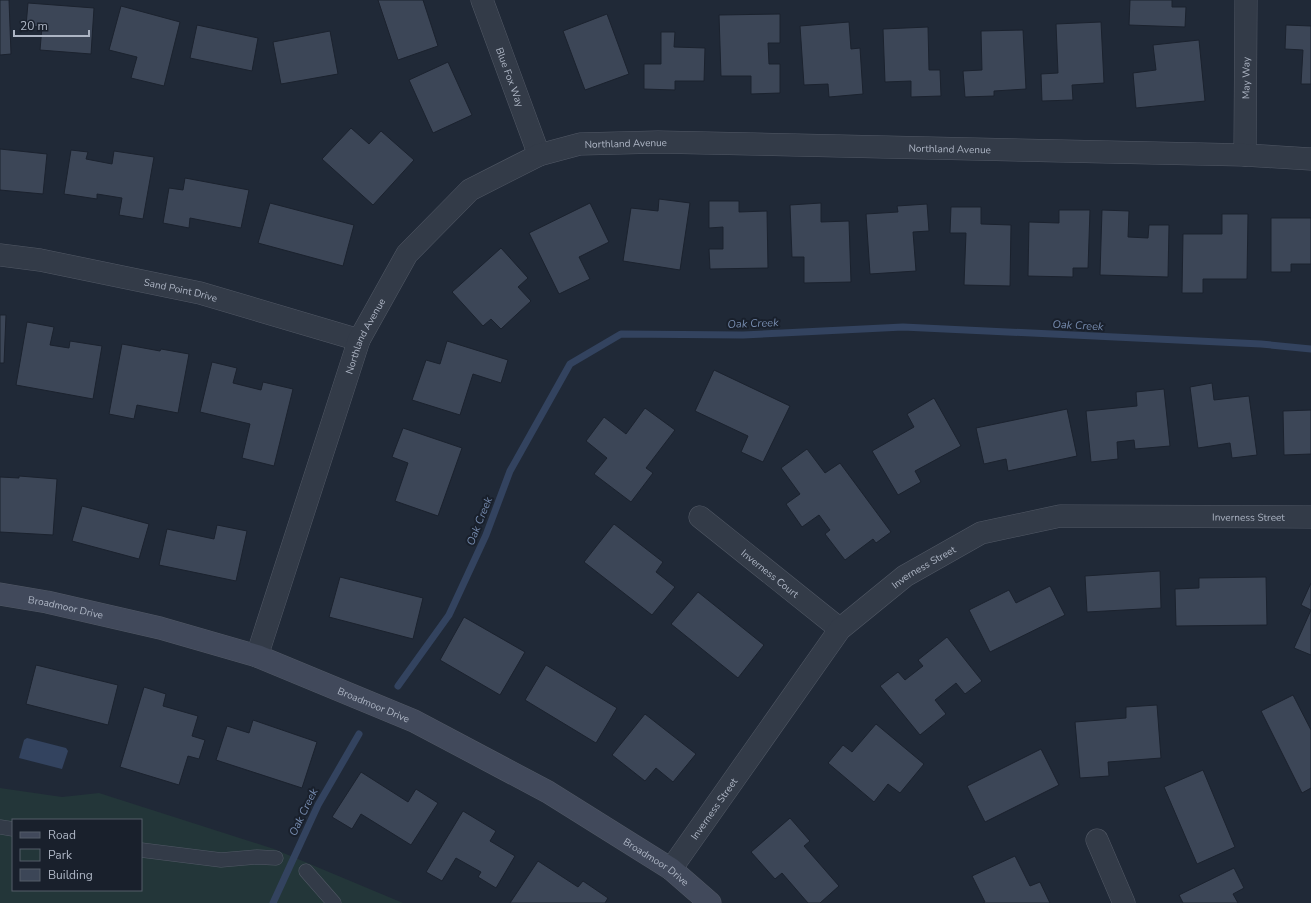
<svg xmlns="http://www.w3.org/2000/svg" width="1311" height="903" viewBox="0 0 1311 903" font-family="'Nunito Sans',sans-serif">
  <rect width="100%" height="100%" fill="#202937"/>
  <path fill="#233639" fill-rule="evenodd" d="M0,788L62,797L99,793L274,849L403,903H0ZM13,820H141V890H13Z"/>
  <path fill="#33435f" d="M27,738L66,748L68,751L62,769L19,758L24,740Z"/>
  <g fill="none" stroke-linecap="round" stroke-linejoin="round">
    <g stroke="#33435f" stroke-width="7">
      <path d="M398,686L449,615L486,535L510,471L570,364L621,334L743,335L903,327L1261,344L1311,349"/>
      <path d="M273,903L318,805L359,734"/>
    </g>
  </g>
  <g fill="#3c4657" stroke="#1b222e">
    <path d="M0,0H9L11,54L0,55Z"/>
    <path d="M378,0H423L438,46L398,60Z"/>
    <path d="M1130,0H1172V7H1186L1185,27L1129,25Z"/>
    <path d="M28,3L94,8L91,54L40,50L42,27L26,26Z"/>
    <path d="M121,6L180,22L164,86L131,78L137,57L109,50Z"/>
    <path d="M607,14L629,74L585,90L563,31Z"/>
    <path d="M780,14V43H768L769,64H780V93L751,94V76H721L719,15Z"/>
    <path d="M849,22L851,49L860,48L863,94L829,97L828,84L804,85L800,26Z"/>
    <path d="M1101,22L1104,83L1072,85L1073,100L1042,101L1041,74L1058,73L1056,24Z"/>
    <path d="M197,25L258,38L252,71L190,58Z"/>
    <path d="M1286,25L1311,26V84H1301L1303,50L1285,49Z"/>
    <path d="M928,27L929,70H940L941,96L911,97V81L885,82L883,29Z"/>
    <path d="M1023,30L1026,89L994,91V96L965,97L963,71L982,70L981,31Z"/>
    <path d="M330,31L338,74L281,84L273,42Z"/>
    <path d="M661,32H675L674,47L705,48L704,81H675V90L644,89V64H661Z"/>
    <path d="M1199,40L1205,101L1136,108L1133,73L1156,70L1153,45Z"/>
    <path d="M448,62L472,115L433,133L409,80Z"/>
    <path d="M351,128L369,144L381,131L414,160L373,205L322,159Z"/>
    <path d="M0,149L47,154L43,194L0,190Z"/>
    <path d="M71,150L88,152L86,159L112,164L114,151L154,157L143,219L119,215L122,198L97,194V199L64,194Z"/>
    <path d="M185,178L249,190L241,228L190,218L189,228L163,223L169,188L183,190Z"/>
    <path d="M659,199L690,203L680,270L623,261L631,208L658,211Z"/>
    <path d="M709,201H739V212L767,211L768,268L710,269L709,249H723V227L709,228Z"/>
    <path d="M270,203L354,225L343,266L258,243Z"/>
    <path d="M590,203L609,242L579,257L590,279L559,294L529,233Z"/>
    <path d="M821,203V222L849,221L851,282L804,283V257H792L790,205Z"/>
    <path d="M927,204L929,231L913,232L916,271L870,274L866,214L898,212L897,206Z"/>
    <path d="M951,207H981V224L1011,225L1010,286L964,285L966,233H950Z"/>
    <path d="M1059,210H1090L1088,268H1073V277L1028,276L1029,222L1059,223Z"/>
    <path d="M1102,210L1129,211L1128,237L1148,238L1149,225H1169L1168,277L1100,275Z"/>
    <path d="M1222,214H1248L1247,279H1203V293H1182L1183,234H1222Z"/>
    <path d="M1271,218H1311V264H1291V272H1271Z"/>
    <path d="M501,248L528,278L518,287L531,301L501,329L491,319L483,326L452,292Z"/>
    <path d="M0,315H6L4,363H0Z"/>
    <path d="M27,322L54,327L50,345L69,348L70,341L102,346L93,399L16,385Z"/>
    <path d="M447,341L508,360L501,383L473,374L460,415L412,400L426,360L440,364Z"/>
    <path d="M122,344L160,351L161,349L189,354L178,413L137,405L134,419L109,414Z"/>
    <path d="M212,362L237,368L233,383L261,390L263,382L293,389L274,466L242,458L250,424L200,412Z"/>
    <path d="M714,370L790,406L763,462L741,452L748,436L695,411Z"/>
    <path d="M1212,383L1214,400L1249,396L1257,455L1232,458L1230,443L1198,448L1190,387Z"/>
    <path d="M1164,389L1170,446L1135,449L1134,440L1117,442L1118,459L1091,462L1086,411L1137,406L1136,392Z"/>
    <path d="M934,398L961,446L915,471L921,482L898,495L872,451L914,427L907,414Z"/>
    <path d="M645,408L675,430L646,468L653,473L631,502L594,474L607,458L586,441L604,417L626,434Z"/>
    <path d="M1067,409L1077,456L1008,471L1006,459L984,464L976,428Z"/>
    <path d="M1311,410V454L1284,455L1283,411Z"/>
    <path d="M403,428L462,448L438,516L395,501L408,463L392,457Z"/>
    <path d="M807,449L825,473L840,463L891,532L876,543L873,539L845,560L825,534L830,530L819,515L802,527L786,504L800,494L781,468Z"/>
    <path d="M19,476L57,479L53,535L0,532V477L19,478Z"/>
    <path d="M82,506L149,524L139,559L72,541Z"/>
    <path d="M614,524L663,562L656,572L675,587L652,615L584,562Z"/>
    <path d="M217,525L247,531L236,581L159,565L167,529L214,539Z"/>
    <path d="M1160,571L1161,608L1087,612L1085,576Z"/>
    <path d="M340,577L423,598L413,639L329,617Z"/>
    <path d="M1266,577L1267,625L1176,626L1175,589L1199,588V578Z"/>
    <path d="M1311,583V655L1294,648L1311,610L1301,605Z"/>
    <path d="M1050,586L1065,615L990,652L969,610L1009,590L1016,603Z"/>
    <path d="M698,592L764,645L738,678L671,624Z"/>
    <path d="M464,617L525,652L500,695L440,660Z"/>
    <path d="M947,637L982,681L965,694L956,683L935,700L946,714L920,735L880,686L898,672L905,680L923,666L918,660Z"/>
    <path d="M36,665L118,685L108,725L26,704Z"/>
    <path d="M546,665L617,708L596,743L525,700Z"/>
    <path d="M144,687L166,694L163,706L198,716L192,736L205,740L199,759L188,756L179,785L120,767Z"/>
    <path d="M1293,695L1311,730V788L1302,793L1261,711Z"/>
    <path d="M1157,705L1161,758L1108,762L1109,776L1080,778L1075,722L1126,718V707Z"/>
    <path d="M645,714L696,754L673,782L656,768L645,781L612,755Z"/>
    <path d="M253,720L317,742L302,788L216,760L227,726L249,733Z"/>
    <path d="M876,724L924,764L900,793L888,784L874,802L828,763L843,745L852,752Z"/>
    <path d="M1041,749L1059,785L985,822L967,786Z"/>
    <path d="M1203,770L1235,847L1197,864L1164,787Z"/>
    <path d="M361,772L408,802L416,789L438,803L411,845L361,814L352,829L332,817Z"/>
    <path d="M463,811L496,831L490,841L515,856L496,888L478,877L481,872L456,858L442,881L426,872Z"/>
    <path d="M790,818L810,841L804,846L839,886L820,903H808L782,873L775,879L751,852Z"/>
    <path d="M1015,856L1030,886L1040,882L1050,903H983L985,902L972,876Z"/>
    <path d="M538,861L578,887L583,881L608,898L605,903H510Z"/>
    <path d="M1234,868L1244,888L1233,894L1238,903H1183L1179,895Z"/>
  </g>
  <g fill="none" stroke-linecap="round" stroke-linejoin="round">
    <defs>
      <g id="lane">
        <path d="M0,827L13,829"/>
        <path d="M141,850L221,860L257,857L276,858"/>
        <path d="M306,871L334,903"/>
      </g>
      <g id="street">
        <path id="s1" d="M482,0L539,155"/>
        <path id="s2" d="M1245,155L1246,0"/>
        <path id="s3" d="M0,255L40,260L200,293L359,340"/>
        <path id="s4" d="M700,517L840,629"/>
        <path id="s5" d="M257,656L359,340L407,254L470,190L539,155L580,144L658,142L1245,155L1311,159"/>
        <path d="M1097,840L1124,903"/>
        <path id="s6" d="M671,869L840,629L905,576L981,533L1060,516L1311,517"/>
      </g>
      <g id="secondary">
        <path id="s7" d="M0,594L47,602L160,628L257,656L414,721L548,792L671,869L710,903"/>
      </g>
    </defs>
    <use href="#lane" stroke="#515865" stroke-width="15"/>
    <use href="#street" stroke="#515865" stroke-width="23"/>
    <use href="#secondary" stroke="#515865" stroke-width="23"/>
    <use href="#lane" stroke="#333b48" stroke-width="14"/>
    <use href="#street" stroke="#333b48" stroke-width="22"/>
    <use href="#secondary" stroke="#41495b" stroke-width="22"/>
  </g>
  <g text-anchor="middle" stroke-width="4" stroke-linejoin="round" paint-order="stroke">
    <g font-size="10" fill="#adb5c4" stroke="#19202c">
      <text dy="4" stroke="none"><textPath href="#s1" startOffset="82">Blue Fox Way</textPath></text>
      <text dy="4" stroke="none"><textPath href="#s2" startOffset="77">May Way</textPath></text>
      <text dy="4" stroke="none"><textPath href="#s5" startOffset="686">Northland Avenue</textPath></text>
      <text dy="4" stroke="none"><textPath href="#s5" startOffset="1010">Northland Avenue</textPath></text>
      <text dy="4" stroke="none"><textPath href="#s3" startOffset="184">Sand Point Drive</textPath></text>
      <text dy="4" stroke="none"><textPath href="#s5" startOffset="338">Northland Avenue</textPath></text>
      <text dy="4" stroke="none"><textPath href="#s6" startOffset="734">Inverness Street</textPath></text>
      <text dy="4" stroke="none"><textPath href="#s6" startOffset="398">Inverness Street</textPath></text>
      <text dy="4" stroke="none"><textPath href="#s4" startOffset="90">Inverness Court</textPath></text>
      <text dy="4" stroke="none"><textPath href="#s7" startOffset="67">Broadmoor Drive</textPath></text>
      <text dy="4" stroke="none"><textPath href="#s7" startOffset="391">Broadmoor Drive</textPath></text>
      <text dy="4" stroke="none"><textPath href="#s6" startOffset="74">Inverness Street</textPath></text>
      <text dy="4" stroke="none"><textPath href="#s7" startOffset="715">Broadmoor Drive</textPath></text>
    </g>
    <g font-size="11" font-style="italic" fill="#758aad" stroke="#19202c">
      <text transform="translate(753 323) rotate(-2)" y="4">Oak Creek</text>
      <text transform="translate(1078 325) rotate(3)" y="4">Oak Creek</text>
      <text transform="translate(479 521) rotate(-68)" y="4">Oak Creek</text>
      <text transform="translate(303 812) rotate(-64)" y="4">Oak Creek</text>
    </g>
  </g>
  <rect x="12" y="819" width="130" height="72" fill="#19202c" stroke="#545c69"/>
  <rect x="20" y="832" width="20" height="6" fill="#41495b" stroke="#545c69"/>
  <text x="48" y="839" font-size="12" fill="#adb5c4">Road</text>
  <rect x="20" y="849" width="20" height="12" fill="#233639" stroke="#545c69"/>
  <text x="48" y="859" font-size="12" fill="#adb5c4">Park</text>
  <rect x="20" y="869" width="20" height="12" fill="#3c4657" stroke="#545c69"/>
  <text x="48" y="879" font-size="12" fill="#adb5c4">Building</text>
  <path d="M14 30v6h75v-6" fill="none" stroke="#adb5c4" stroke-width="2"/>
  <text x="20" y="30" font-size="12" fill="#adb5c4" stroke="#19202c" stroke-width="3" paint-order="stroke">20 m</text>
</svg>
